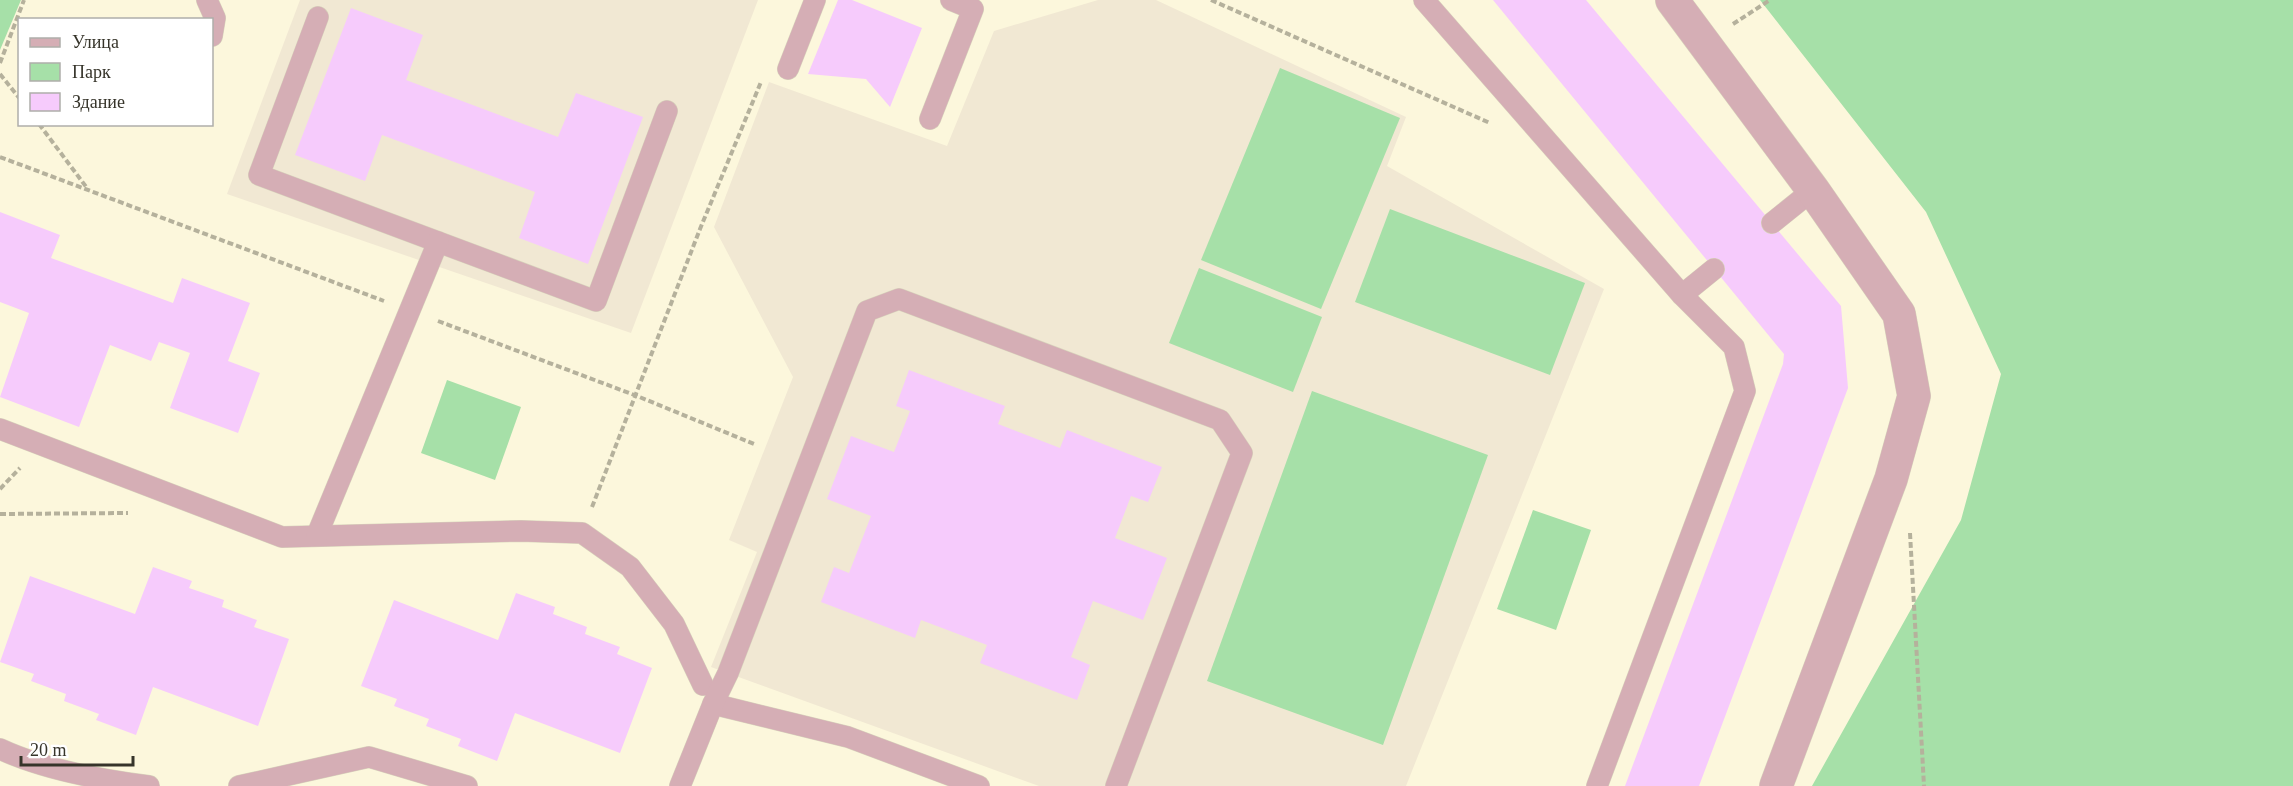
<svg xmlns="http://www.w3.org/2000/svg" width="2293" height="786" viewBox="0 0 2293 786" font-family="'Times New Roman',serif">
  <rect width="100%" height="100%" fill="#fcf7dc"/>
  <g fill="#f1e8d3">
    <path d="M300,0H758L631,333L227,194Z"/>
    <path d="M1098,0H1156L1406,117L1387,166L1604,289L1406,786H1039L711,667L757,552L729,540L793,377L714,227L769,82L947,146L994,31Z"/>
  </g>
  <g fill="#a6e0a8">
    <path d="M0,0H21L0,50Z"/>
    <path d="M1760,0H2293V786H1812L1961,520L2001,374L1926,212Z"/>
    <path d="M1280,68L1400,118L1321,309L1201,260Z"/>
    <path d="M1390,209L1585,283L1550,375L1355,302Z"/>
    <path d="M1199,268L1322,317L1293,392L1169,343Z"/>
    <path d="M447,380L521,407L495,480L421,453Z"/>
    <path d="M1312,391L1488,455L1383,745L1207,681Z"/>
    <path d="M1533,510L1591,530L1556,630L1497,609Z"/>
  </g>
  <g fill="#f6cbfc">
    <path d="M838,0H852L922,28L890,107L866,79L808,74Z"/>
    <path d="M1493,0H1586L1841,306L1848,388L1699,786H1625L1783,364L1784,354Z"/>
    <path d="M351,8L423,35L406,80L558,137L576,93L643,117L588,264L519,238L535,192L382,135L365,181L295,155Z"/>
    <path d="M0,212L60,235L51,258L173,303L182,278L250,303L228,361L260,373L238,433L170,408L190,353L159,342L151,361L110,345L79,427L0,397L29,313L0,302Z"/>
    <path d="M909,370L1005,406L998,424L1060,448L1067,430L1162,467L1148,502L1131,496L1115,538L1167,558L1143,620L1093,601L1071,657L1090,665L1077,700L980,663L987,645L921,620L915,638L821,602L834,567L849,573L871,516L827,499L851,436L894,452L910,411L896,406Z"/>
    <path d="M153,567L192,581L189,588L224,600L222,607L257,620L254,627L289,639L258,726L153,687L136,735L96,720L99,714L64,701L66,694L31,681L34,674L0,662L30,576L135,614Z"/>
    <path d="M516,593L555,607L553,614L587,627L585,634L620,647L617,654L652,668L620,753L515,713L497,761L458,746L461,739L426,726L429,719L394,706L397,699L361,686L394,600L498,640Z"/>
  </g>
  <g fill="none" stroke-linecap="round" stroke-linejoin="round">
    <defs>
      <g id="service">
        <path d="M207,0L215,18L212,36"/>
        <path d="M1424,0L1682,295L1734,347L1745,391L1597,786"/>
        <path d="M318,17L259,175L596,301L667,111"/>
        <path d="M788,69L815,0"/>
        <path d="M930,119L973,9L951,0"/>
        <path d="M1772,223L1813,190"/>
        <path d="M1682,295L1714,269"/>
        <path d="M0,429L282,537L521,531L582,533L630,567L674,624L703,685"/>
        <path d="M317,535L438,242"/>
        <path d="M713,704L848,737L979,786"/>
        <path d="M0,749C43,769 102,780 149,786"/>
        <path d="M239,786L369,757L467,786"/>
        <path d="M680,786L713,704L728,673L867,311L899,299L1220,420L1242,453L1116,786"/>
      </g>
      <path id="minor" d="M1672,0L1813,190L1899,314L1914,396L1891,479L1776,786"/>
    </defs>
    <use href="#service" stroke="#d8d4bc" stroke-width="22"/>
    <use href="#minor" stroke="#d8d4bc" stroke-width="34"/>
    <g stroke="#b5b19c" stroke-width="4" stroke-dasharray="6 3" stroke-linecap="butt">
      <path d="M1211,0L1490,123"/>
      <path d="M1733,24L1770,0"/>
      <path d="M0,63L24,0"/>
      <path d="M0,74L20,99"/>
      <path d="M39,124L87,188"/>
      <path d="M0,157L384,301"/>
      <path d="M438,321L637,396L754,444"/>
      <path d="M0,489L20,468"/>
      <path d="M592,507L700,229L761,82"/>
      <path d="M0,514L128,513"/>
      <path d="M1910,533L1924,786"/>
    </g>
    <use href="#service" stroke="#d5aeb5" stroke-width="21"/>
    <use href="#minor" stroke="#d5aeb5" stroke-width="33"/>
  </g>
  <rect x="18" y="18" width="195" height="108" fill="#ffffff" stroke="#afaeaa" stroke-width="1.5"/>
  <rect x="30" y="38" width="30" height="9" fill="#d5aeb5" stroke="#afaeaa" stroke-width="1.5"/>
  <text x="72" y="48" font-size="18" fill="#36342a">Улица</text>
  <rect x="30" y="63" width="30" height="18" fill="#a6e0a8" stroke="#afaeaa" stroke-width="1.5"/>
  <text x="72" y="78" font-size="18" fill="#36342a">Парк</text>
  <rect x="30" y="93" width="30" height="18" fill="#f6cbfc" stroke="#afaeaa" stroke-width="1.5"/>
  <text x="72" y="108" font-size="18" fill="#36342a">Здание</text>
  <path d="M21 756v9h112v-9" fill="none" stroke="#36342a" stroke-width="3"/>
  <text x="30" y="756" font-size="18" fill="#36342a" stroke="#ffffff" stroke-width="4.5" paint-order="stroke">20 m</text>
</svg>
